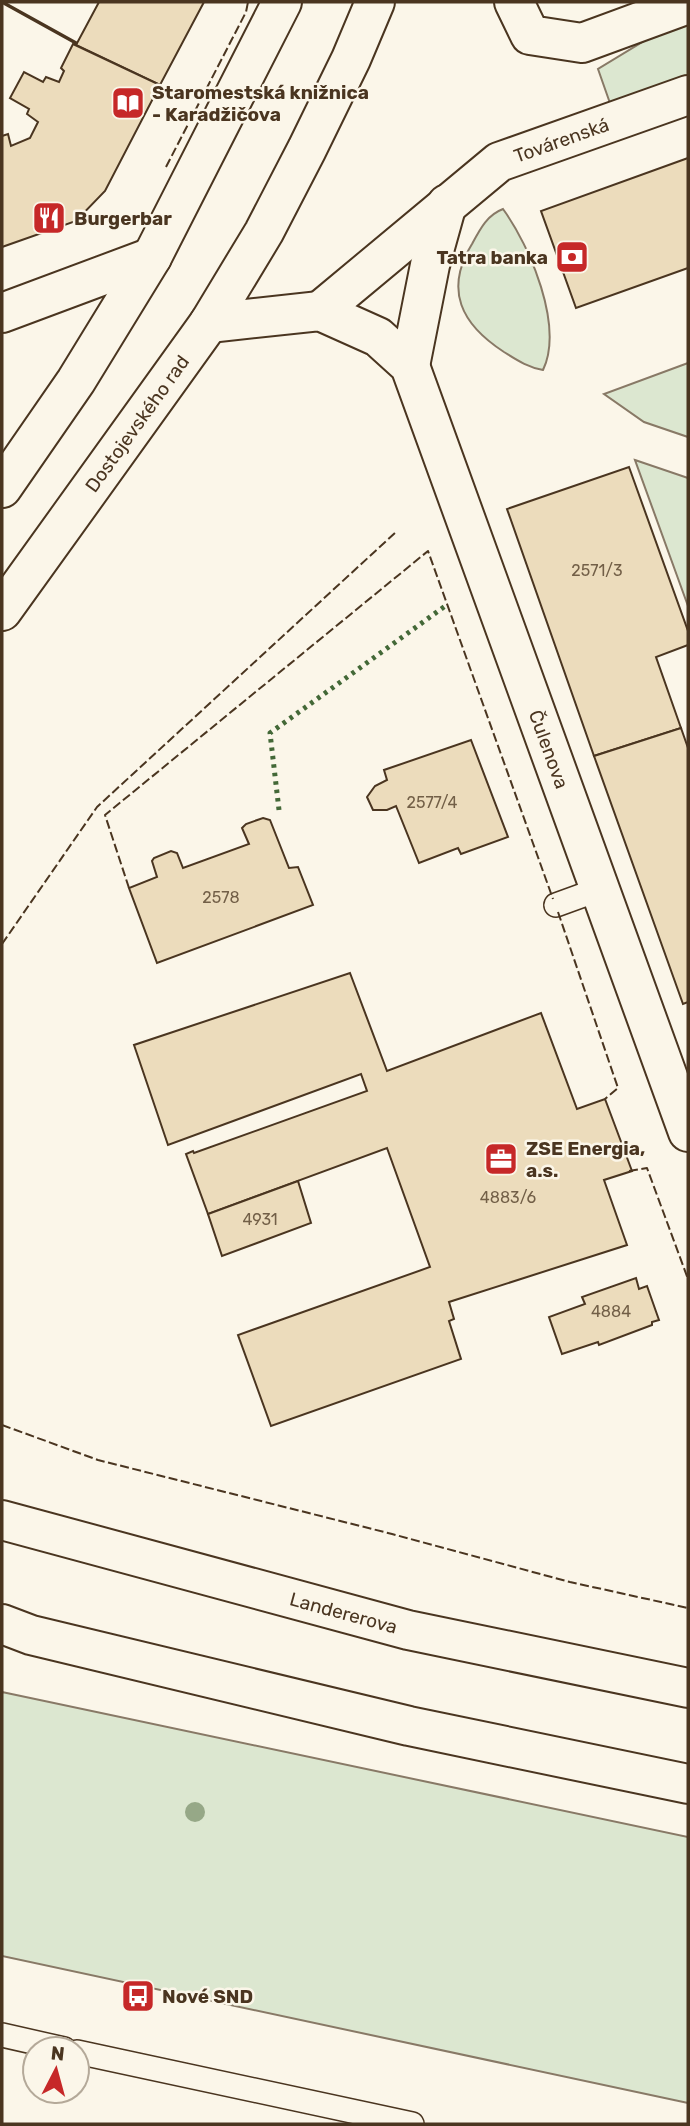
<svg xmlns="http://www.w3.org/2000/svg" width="690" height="2126" viewBox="0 0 690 2126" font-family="Rubik,sans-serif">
  <rect width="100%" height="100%" fill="#fbf6e9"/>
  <g fill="#dce7d0" stroke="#887966" stroke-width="2">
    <path d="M688,21V77L611,106L598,69L659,32Z"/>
    <path d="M503,209C530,246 564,326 543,370C527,367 517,360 504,352C461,324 444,290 472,244C480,229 487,215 503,209Z"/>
    <path d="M688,363V437L644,422L604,394Z"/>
    <path d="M635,460L688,478V606Z"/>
    <path d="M2,1692L688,1837V2103L2,1956Z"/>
  </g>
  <g fill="#ecdcbc" stroke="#4a3520" stroke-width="2">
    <path d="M99,2H204L160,85L76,45Z"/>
    <path d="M73,44L160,85L105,191L76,221L2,247V136L8,134L11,146L30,138L38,122L27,114L29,109L10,98L24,72L43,82L46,77L59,82L64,71L61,68Z"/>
    <path d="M688,158V268L576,308L541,211Z"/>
    <path d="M629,467L688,631V645L656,657L681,728L594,756L507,509Z"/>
    <path d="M681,728L688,748V1002L683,1004L594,756Z"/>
    <path d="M471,740L508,837L461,854L458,848L419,863L396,806L387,810H373L367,797L375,786L387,780L384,770Z"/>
    <path d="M263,818L270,820L289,868L298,867L313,905L157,963L129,888L157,877L152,861L154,858L171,851L177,853L183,868L249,844L242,828L246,824Z"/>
    <path d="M350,973L387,1071L541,1013L577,1109L605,1099L632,1171L604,1180L627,1245L449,1302L454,1319L449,1321L461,1359L271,1426L238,1335L430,1267L387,1148L208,1214L186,1154L193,1151L194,1153L367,1091L361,1074L168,1145L134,1045Z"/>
    <path d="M298,1181L311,1223L222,1256L208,1214Z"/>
    <path d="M636,1278L639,1289L647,1286L659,1320L652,1322V1325L599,1345L598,1342L562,1354L549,1317L585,1304L582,1297Z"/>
  </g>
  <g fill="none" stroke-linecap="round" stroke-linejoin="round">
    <defs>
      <g id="service">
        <path d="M556,905L600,889"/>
        <path d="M2,2035L64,2049"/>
        <path d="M77,2052L412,2124"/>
      </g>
      <g id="minor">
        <path d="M514,2L530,35L582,43L688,4"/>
        <path id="s1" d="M320,311L499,162L688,95"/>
        <path d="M2,313L152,257"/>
        <path id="s2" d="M209,323L320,311L378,337L410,366L688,1132"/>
        <path d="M410,366L430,265L447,204"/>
      </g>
      <g id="tertiary">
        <path id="s3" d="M2,1520L408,1630L688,1688"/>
        <path d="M2,1624L31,1635L409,1726L688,1784"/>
      </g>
      <g id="secondary">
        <path d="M2,488L76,381L152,257L282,2"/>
        <path id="s4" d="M2,611L209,323L264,232L307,149L351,59L375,2"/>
      </g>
    </defs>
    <use href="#service" stroke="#4a3520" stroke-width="26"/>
    <use href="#minor" stroke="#4a3520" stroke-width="42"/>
    <use href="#tertiary" stroke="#4a3520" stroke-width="42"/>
    <use href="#secondary" stroke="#4a3520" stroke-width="42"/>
    <use href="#service" stroke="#fbf6e9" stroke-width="23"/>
    <use href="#minor" stroke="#fbf6e9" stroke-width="38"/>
    <use href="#tertiary" stroke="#fbf6e9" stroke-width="38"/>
    <use href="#secondary" stroke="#fbf6e9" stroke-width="38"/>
    <path stroke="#436837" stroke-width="5" stroke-dasharray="3.5 5" stroke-linecap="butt" d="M279,810L270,733L448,604"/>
    <g stroke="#4a3520" stroke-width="2" stroke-dasharray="9 3.5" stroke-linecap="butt">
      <path d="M166,167L246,12L248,2"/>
      <path d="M129,888L105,815L428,551L553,899"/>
      <path d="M558,912L618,1088L605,1099"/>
      <path d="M2,944L97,807L396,532"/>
      <path d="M629,1171L647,1168L688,1279"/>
      <path d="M2,1425L98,1460L392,1534L570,1582L688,1608"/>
    </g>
    <path stroke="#4a3520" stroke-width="3.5" d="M2,2L76,43"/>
  </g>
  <circle fill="#96a887" cx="195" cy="1812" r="10"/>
  <defs>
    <symbol id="library-square" viewBox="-11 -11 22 22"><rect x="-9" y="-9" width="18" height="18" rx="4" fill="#c62828" stroke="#fbf6e9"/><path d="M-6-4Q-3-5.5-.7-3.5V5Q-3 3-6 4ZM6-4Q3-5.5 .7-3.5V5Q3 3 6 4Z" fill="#fff"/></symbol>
    <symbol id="restaurant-square" viewBox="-11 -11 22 22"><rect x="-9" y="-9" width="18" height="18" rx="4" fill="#c62828" stroke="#fbf6e9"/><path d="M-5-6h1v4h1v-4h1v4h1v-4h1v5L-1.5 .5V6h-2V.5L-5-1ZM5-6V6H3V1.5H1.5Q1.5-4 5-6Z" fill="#fff"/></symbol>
    <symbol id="bank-square" viewBox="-11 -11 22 22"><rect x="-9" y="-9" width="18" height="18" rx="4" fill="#c62828" stroke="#fbf6e9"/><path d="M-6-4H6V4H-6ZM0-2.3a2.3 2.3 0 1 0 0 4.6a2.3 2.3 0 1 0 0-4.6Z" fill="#fff"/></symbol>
    <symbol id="office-square" viewBox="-11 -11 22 22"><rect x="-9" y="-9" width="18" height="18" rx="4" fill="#c62828" stroke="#fbf6e9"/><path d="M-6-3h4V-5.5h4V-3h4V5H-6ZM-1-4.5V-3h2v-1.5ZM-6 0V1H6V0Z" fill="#fff"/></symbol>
    <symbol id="bus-square" viewBox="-11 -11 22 22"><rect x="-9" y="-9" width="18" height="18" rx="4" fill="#c62828" stroke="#fbf6e9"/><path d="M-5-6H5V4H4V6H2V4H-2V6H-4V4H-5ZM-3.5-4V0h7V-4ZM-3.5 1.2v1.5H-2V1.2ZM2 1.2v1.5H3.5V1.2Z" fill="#fff"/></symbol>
  </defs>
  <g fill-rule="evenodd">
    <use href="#library-square" x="109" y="84" width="38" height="38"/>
    <use href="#restaurant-square" x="30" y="199" width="38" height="38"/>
    <use href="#bank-square" x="553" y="238" width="38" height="38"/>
    <use href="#office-square" x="482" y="1140" width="38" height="38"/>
    <use href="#bus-square" x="119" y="1977" width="38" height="38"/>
  </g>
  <g text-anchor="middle" stroke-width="5" stroke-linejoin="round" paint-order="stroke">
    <g font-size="16" fill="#725f47">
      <text x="597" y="576">2571/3</text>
      <text x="432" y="808">2577/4</text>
      <text x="221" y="903">2578</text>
      <text x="508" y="1203">4883/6</text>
      <text x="260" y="1225">4931</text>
      <text x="611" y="1317">4884</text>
    </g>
    <g font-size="19" font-weight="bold" fill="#4a3520" stroke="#fbf6e9" text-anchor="start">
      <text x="152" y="99">Staromestská knižnica<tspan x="152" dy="22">- Karadžičova</tspan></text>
      <text x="74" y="225">Burgerbar</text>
      <text x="548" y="264" text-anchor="end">Tatra banka</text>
      <text x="526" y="1155">ZSE Energia,<tspan x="526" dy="22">a.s.</tspan></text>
      <text x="162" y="2003">Nové SND</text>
    </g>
    <g font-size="19" fill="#4a3520" stroke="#fbf6e9">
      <text dy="7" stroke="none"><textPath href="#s1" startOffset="299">Továrenská</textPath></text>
      <text dy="7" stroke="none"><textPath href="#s4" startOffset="231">Dostojevského rad</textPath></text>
      <text dy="7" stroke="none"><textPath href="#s2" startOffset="626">Čulenova</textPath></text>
      <text dy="7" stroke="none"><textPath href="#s3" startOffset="354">Landererova</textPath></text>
    </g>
  </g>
  <rect width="690" height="2126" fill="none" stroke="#4a3520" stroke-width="7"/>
  <g transform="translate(56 2070) rotate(6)"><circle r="33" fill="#fbf6e9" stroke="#b4a999" stroke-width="2"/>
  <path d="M0-5L12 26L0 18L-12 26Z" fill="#c62828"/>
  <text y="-10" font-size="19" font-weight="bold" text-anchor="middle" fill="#4a3520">N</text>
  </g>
</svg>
